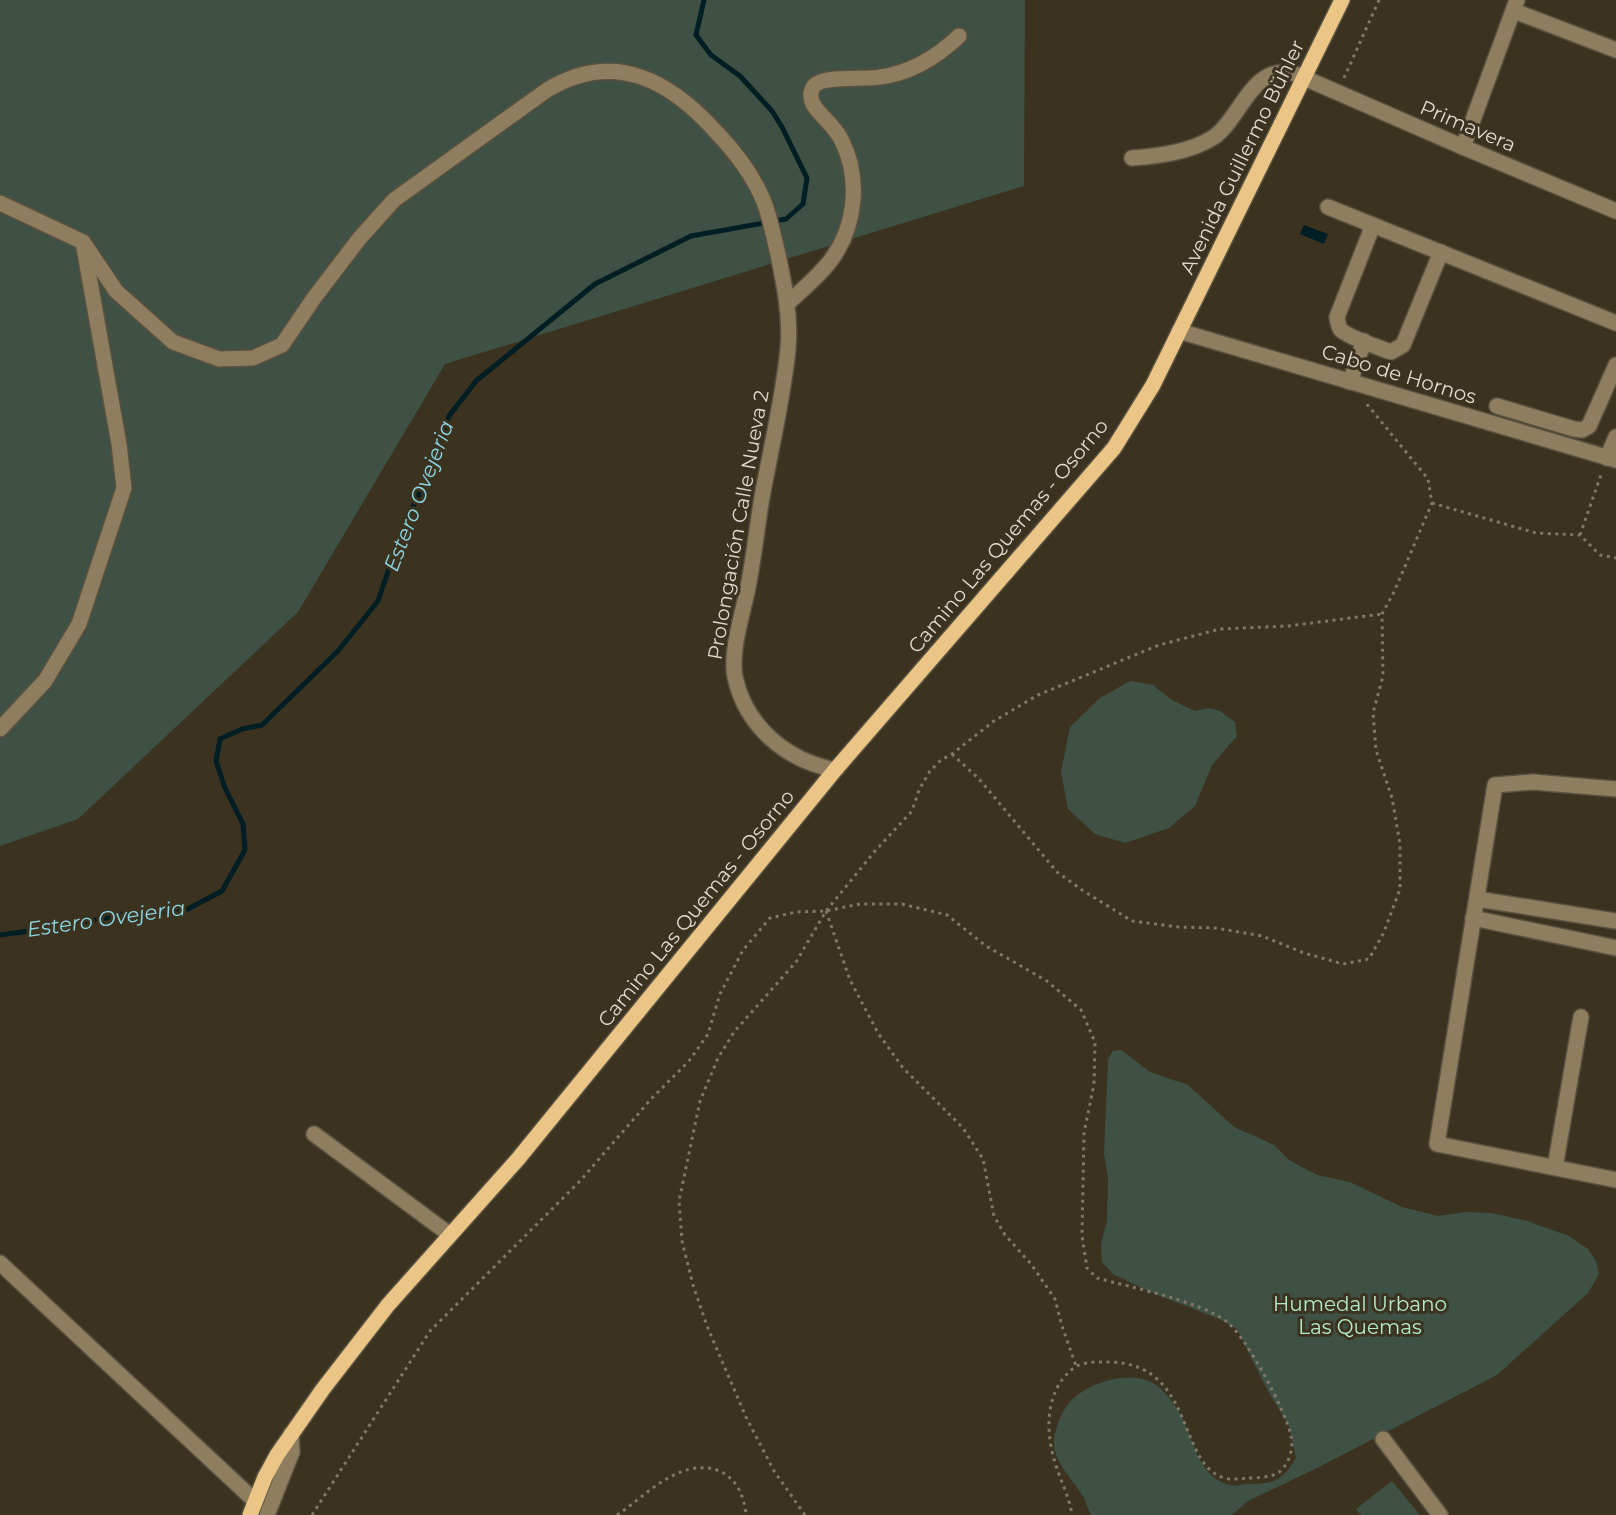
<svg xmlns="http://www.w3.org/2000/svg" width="1616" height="1515" viewBox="0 0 1616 1515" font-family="Montserrat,sans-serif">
  <rect width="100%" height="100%" fill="#3b3320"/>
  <g fill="#3e5144">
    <path d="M0,0H1025L1024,186L445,364L298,612L78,819L0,846Z"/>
    <path d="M1130,681L1153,685L1172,700L1195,711L1209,708L1220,711L1235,722L1237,736L1212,765L1195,806L1169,828L1125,843L1095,834L1068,809L1061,772L1070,727L1100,698Z"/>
    <path d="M1121,1050L1150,1072L1188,1085L1234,1127L1274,1145L1289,1160L1317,1175L1350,1182L1402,1207L1438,1216L1467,1212L1492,1213L1527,1221L1569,1236L1588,1249L1596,1261L1599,1274L1588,1293L1497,1375L1317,1468L1248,1501L1232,1515H1091C1088,1509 1086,1503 1084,1498C1074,1480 1054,1464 1054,1442C1054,1428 1064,1406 1075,1397C1096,1380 1137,1368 1160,1388C1167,1394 1178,1408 1182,1417C1193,1439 1198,1474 1226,1484C1235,1488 1244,1483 1253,1484C1276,1484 1284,1478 1296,1458L1289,1426L1267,1389L1237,1329L1217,1318L1150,1292L1113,1274L1102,1262L1101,1244L1107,1221L1108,1178L1104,1154L1108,1059L1113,1051Z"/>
    <path d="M1392,1481L1420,1515H1361L1356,1509Z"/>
  </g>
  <path fill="#001e24" d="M1304,225L1328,234L1324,244L1300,234Z"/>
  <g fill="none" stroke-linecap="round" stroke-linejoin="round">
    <path stroke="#001e24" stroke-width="5" d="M0,935L65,926L130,913L184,911L222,891L245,850L243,824L225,788L216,761L220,739L242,729L262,725L338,651L378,601L401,533L427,476L449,416L476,381L595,284L691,236L786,219L803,204L807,178L782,127L772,111L740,76L711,55L696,35L704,0"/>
    <defs>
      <g id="minor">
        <path d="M1514,11L1616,50"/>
        <path d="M1463,147L1517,0"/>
        <path d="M1132,158C1159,156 1191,152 1214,137C1241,118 1251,65 1293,73L1463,147L1616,211"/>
        <path d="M0,203L83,242L116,291L173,342L219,359L253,358L282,345L314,298L359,239L394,200L547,90C615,49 671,81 718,134C736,153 754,177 764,202C770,217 773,234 777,250C784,283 791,315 788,349C783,399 771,448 762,497C757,527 754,557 748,587C743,613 730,651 735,677C746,727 786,760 835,770"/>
        <path d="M1328,207L1616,323"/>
        <path d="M1373,225L1337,317C1338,321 1338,327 1341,330C1348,337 1380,348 1391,352L1403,345L1441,252"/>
        <path d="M789,302C803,289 819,276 831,260C856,226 861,178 841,139C833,124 820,116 813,104C810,98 810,91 814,86C822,75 865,80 880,77C911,73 937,57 959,36"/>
        <path d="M1179,331L1616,460"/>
        <path d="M1350,382L1364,341"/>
        <path d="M1497,406L1574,429L1582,430L1589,426L1616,365"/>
        <path d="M1607,458L1616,437"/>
        <path d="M0,729L45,681L79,624L124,488L119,444L84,248"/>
        <path d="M1616,789L1533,782L1495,785L1437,1144L1616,1180"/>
        <path d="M1477,899L1616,921"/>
        <path d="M1473,918L1616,948"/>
        <path d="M314,1134L449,1234"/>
        <path d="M1555,1167L1581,1017"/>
        <path d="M0,1263L255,1501"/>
        <path d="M1383,1439L1440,1515"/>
        <path d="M267,1515L292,1452L291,1434"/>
      </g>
      <path id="major" d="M250,1515L265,1477L277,1455L323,1389L388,1305L518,1159L835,770L1114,448L1153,385L1342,0"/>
    </defs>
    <use href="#minor" stroke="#59513f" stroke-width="18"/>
    <use href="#major" stroke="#59513f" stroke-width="18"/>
    <g stroke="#7f7968" stroke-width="3" stroke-dasharray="3 4.5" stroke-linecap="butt">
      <path d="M1344,78L1379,0"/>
      <path d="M1432,503L1536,533L1580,535L1600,555L1616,558"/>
      <path d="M1580,535L1602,472"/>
      <path d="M952,754L979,779L1057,872L1082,890L1132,921L1178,927L1216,928L1262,936L1304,953L1343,964L1369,959L1384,932L1400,889V844L1392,798L1376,750L1373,713L1383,676L1382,614L1394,592L1432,503L1428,479L1366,403"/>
      <path d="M826,911L850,980L878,1033L903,1068L963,1128L983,1159L994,1216L1005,1235L1031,1264L1055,1299L1062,1326L1076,1366"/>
      <path d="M312,1515L430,1331L580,1181L652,1098L689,1061L708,1034L720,994L743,950L770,918L796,912L826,911L860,904H902L947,915L986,946L1047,981L1081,1010L1095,1042L1094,1084L1084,1133L1082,1236L1087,1268L1097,1278C1133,1288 1199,1301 1226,1321C1246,1336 1286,1411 1291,1436C1294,1448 1289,1465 1278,1473C1272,1477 1255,1478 1247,1478C1242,1479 1235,1479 1229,1479C1176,1471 1198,1365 1111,1362C1100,1362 1085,1361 1075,1367C1046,1388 1045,1428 1054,1459C1059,1478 1069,1495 1072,1515"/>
      <path d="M617,1515C635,1503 651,1487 670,1477C708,1456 742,1471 746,1515"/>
      <path d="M805,1515L774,1471L746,1417L707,1326L693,1285L682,1241L679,1201L700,1101L718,1058L734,1032L796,962L826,911L875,851L912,811L919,790L930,771L941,760L952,754L994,721L1038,695L1159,645L1220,629L1288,626L1382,614"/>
    </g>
    <use href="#minor" stroke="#8f7d5f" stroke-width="15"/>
    <use href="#major" stroke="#eac586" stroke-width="15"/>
  </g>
  <g text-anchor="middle" stroke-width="6" stroke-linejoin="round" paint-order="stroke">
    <g font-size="20" fill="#dfdace" stroke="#3b3320">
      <text transform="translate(1468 126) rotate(23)" y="7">Primavera</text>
      <text transform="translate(1242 157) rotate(-64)" y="7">Avenida Guillermo Bühler</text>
      <text transform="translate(1399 374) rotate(17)" y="7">Cabo de Hornos</text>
      <text transform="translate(738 525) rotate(-80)" y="7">Prolongación Calle Nueva 2</text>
      <text transform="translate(1008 536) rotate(-50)" y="7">Camino Las Quemas - Osorno</text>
      <text transform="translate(696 908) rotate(-51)" y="7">Camino Las Quemas - Osorno</text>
    </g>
    <g font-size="20" fill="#b3ebc6" stroke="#3b3320">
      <text x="1360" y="1311">Humedal Urbano<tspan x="1360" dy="23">Las Quemas</tspan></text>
    </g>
    <g font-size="21" font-style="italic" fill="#8bd6e5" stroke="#3b3320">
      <text transform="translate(419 496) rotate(-69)" y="7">Estero Ovejeria</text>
      <text transform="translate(106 919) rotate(-8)" y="7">Estero Ovejeria</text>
    </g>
  </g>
</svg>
